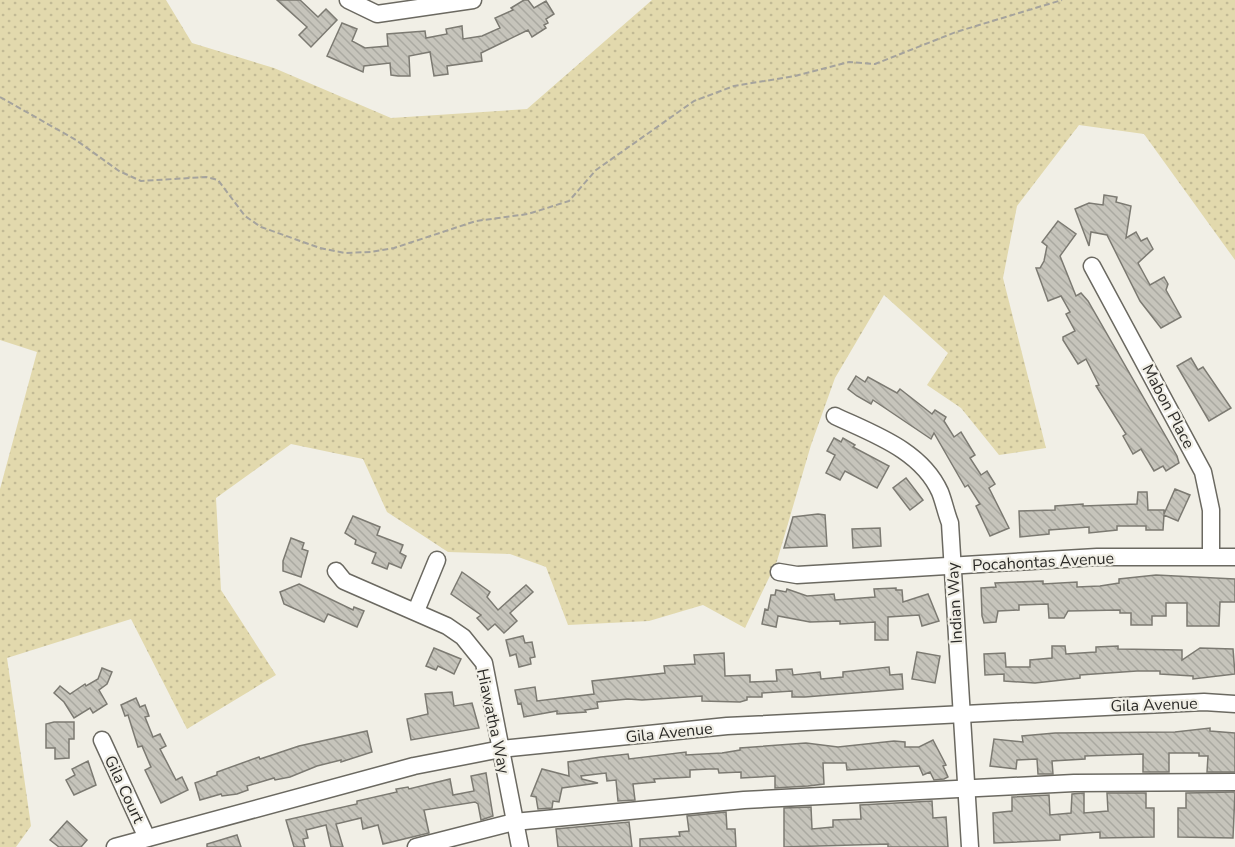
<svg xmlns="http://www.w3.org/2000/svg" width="1235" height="847" viewBox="0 0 1235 847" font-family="'Nunito Sans',sans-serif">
  <defs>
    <pattern id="grass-dots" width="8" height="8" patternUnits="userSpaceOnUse" patternTransform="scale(1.5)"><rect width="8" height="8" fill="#e2d9ad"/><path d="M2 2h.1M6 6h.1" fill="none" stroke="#c2ba95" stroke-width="1.8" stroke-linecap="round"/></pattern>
    <pattern id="building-back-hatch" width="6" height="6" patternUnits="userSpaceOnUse" patternTransform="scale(1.5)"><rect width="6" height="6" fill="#c6c4bb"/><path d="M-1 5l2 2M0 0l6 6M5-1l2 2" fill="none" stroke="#aaa9a1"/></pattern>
  </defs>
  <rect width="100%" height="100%" fill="#f1efe6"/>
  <path fill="url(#grass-dots)" d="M0,0H166L192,43L274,68L391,118L527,109L652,0H1235V260L1144,134L1079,125L1017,206L1003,278L1046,448L999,455L961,408L927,385L948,353L884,295L835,378L811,445L777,561L745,628L703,605L649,621L568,625L546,567L510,554L448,552L387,512L363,459L291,444L216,498L221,590L276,675L187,729L131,619L7,658L31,826L16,847H0V489L37,352L0,340Z"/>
  <g fill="url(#building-back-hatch)" stroke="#7c7a72" stroke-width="1.5">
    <path d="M277,0H300L318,17L326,9L337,20L311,47L299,35L307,27Z"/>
    <path d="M524,0H528L534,8L546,1L554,14L546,19L548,23L544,25L546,28L532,37L528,30L481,53L482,61L447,66L448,74L434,76L430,52L409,56L410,76H398L391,75L390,63L364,66L363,72L327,56L342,23L357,29L352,41L365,48L388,46L387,34L425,31L426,38L447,34L446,29L462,26L463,39L482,36L500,28L495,18L513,10L511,8Z"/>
    <path d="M1104,195L1117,197L1116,202L1131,206L1126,238L1136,232L1141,241L1147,238L1153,249L1138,263L1150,285L1164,277L1168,284L1166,290L1181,317L1161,328L1140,301L1107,235L1091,232L1089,246L1075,209L1089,203L1103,205Z"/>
    <path d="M1058,221L1076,234L1060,256L1076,296L1081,293L1088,301L1177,456L1179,463L1166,471L1163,466L1154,471L1141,449L1133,454L1123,436L1126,434L1096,386L1099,385L1086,359L1078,364L1063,340V337L1075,331L1066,314L1070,312L1061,296L1048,301L1036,268H1040L1044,261L1047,246L1042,242Z"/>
    <path d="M1191,358L1198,370L1203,367L1231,408L1209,421L1177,366Z"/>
    <path d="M856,376L865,382L868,377L897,393L900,389L932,414L935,410L946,417L944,421L954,437L961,432L975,455L970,458L981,475L987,471L995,484L989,488L1009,528L990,536L976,506L980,504L968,485L965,487L934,433L931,439L873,400L871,404L857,396L848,389Z"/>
    <path d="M834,438L841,442L843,438L855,445L853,447L889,466L877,488L845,471L840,480L826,473L835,455L827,451Z"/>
    <path d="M906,478L923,500L910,510L893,488Z"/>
    <path d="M1175,489L1190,495L1178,521L1164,515L1163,530H1146V526H1117V530L1089,533V527L1049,530V534L1020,537L1019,511L1055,510V506L1083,504V506L1137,504L1138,492H1147L1148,510H1164V514Z"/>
    <path d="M818,514L825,515L827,546L784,548L793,517Z"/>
    <path d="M353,516L380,527L377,535L403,545L400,553L406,556L401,568L389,563L387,569L372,563L376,553L355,544L356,540L345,533Z"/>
    <path d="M880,528L881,546L853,548L852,529Z"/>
    <path d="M291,538L304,543L302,549L308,551L301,577L283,571V561Z"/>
    <path d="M462,572L490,592L487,597L498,610L526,585L533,592L510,613L517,621L504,633L495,624L488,630L477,618L481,615L451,594Z"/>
    <path d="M1156,575L1235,579V602H1220L1219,626H1187V603H1166V616H1152V625H1131V613H1120V610L1068,611L1064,618H1049L1048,604L1019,605V610L998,611L996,622L984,623L982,616L981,588L996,587L995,583L1043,581V584L1077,582V587L1100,586L1119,583V579Z"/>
    <path d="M299,584L353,610L354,607L364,611L357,627L328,614L324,622L284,604L280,592Z"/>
    <path d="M896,588V590H902L903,602L928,594L939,621L922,626L919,615L888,617V640H875V622L840,624V621L810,622L778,616L776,627L762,624L765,609L768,610L771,595H775L776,590L786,592L787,589L807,596L834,594L835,600L875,597L874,589Z"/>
    <path d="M523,636L525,643L532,642L535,657L530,658L531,664L519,667L516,654L510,656L506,640Z"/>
    <path d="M1052,646H1065L1066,654L1096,652V647L1118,646V649L1182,650V660L1200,648L1233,649L1235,674L1193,679V676L1160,674V671H1137L1080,675V678L1035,683L1004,681V674L985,675L984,654L1005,653L1006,667H1030V660L1052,658Z"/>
    <path d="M434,648L461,659L454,674L438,666L436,670L426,666Z"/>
    <path d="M917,652L940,656L935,683L912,679Z"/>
    <path d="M724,653L725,676L750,675V682L777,681L776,670L792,669L793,675L820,672L821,679L843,677V672L889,667L890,675L902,674L903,689L805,697H792V691L762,693V697H747V700L740,702L702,701V696L642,700L628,699L597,702L598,708L585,710L586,712L557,714V711L524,717L521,703L518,704L515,690L535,687L537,701L594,694L592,681L665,673L664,666L695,664L694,655Z"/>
    <path d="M102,668L112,672L107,684L99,690L107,704L93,713L90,708L74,718L64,702L54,693L60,686L70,694L85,684L86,686L98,679Z"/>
    <path d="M452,692L454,706L472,703L479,728L411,740L407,719L428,714L425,694Z"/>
    <path d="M136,698L140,707L145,705L149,716L145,717L153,737L160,734L166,746L160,749L176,780L182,777L188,790L161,803L145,770L151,767L142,746L138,747L128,715L125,716L121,705Z"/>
    <path d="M54,722H74V739H69V758L55,759V748H46V724Z"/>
    <path d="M1210,728V731L1235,733V772H1207L1208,756H1199V753H1169V772H1143V754L1085,756V759L1052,761L1053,774H1038L1037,759L1017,760L1016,769L990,766L994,739L1023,742L1022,736L1055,733L1175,732Z"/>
    <path d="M367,731L372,752L341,762V760L317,766L290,777L275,780L274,778L247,786L248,790L237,794L222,796L221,794L200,800L195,783L217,775V772L259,757L260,759L299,746Z"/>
    <path d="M933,740L946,765L943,766L948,777L944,779L934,780L930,772L923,775L919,766L847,770L846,763H823L824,784L808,786L775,788V776L741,778V772L719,773L718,769H709L690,770V777L654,779L655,782L633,784L635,800L618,801L616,780L607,781L606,773L581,776L582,779L598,783L562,788L559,802L553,801L552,808L538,809L536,797L531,796L542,769L569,776L568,762L601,757L628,754L629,759L686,752V755L722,753L740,750V748L806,743L838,747L894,741L905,742V747H919Z"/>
    <path d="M88,761L96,785L74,795L66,780L75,775L72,769Z"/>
    <path d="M486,773L493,816L481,820L478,804L475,802L424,810L429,833L383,844L378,825L363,829L361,818L336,824L343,847H331L326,825L306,830L308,838L303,839L305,847H294L286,820L357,804V801L397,792L396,789L408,787L409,789L450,779L453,795L474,791L471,776Z"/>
    <path d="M1235,792L1233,838L1178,837V808H1186V793Z"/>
    <path d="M1084,793V813L1108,811L1107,793H1146V808H1154V837L1100,838V832L1060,835V840L994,843L993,813L1012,811V797L1049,795L1050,815L1071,813L1072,794Z"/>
    <path d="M932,801L933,818L946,817L948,847H888V844L784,847V808L811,807L812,829L833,827V820L861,819L860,805Z"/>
    <path d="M726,812L727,829H735L736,847H640V839L680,836L679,832L689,831L687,816Z"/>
    <path d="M67,821L87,840L81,847H59L50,840Z"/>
    <path d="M629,822L632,847H558L556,829Z"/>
    <path d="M237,835L241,847H207V844Z"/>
  </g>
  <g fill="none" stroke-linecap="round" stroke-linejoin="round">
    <defs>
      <g id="minor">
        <path d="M348,0L377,14L473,0"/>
        <path d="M1092,266L1203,472L1211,510V556"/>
        <path d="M835,416C873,434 921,450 940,492C944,502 946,513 950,523L970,847"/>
        <path d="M336,571L344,581L447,626L463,637L484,663L520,847"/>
        <path d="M779,572L797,575L1097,557H1235"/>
        <path d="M416,611L437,560"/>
        <path d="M102,740L147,838"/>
        <path d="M115,847L414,766L501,749L727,726L1204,702L1235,704"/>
        <path d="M416,847L514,822L744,800L1074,783L1235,782"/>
      </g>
    </defs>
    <use href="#minor" stroke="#6b6961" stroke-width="19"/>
    <path stroke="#a5a39d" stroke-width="2" stroke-dasharray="6 3" stroke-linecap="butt" d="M0,97L76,140L119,171L141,181L206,177L218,180L245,216L261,227L320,248L345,253L371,252L394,248L476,221L528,214L569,201L596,170L694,101L734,86L795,76L849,62L875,64L956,32L1062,0"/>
    <use href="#minor" stroke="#fff" stroke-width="16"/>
  </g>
  <g text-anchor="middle" stroke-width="4.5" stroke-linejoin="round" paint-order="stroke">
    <g font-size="16" fill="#2c2b28" stroke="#f1efe6">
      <text transform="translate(1169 406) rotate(62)" y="6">Mabon Place</text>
      <text transform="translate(1043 561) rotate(-3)" y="6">Pocahontas Avenue</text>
      <text transform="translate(954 603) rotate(-93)" y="6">Indian Way</text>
      <text transform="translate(1154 704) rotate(-2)" y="6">Gila Avenue</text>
      <text transform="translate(494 721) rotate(78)" y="6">Hiawatha Way</text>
      <text transform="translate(669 732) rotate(-6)" y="6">Gila Avenue</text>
      <text transform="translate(125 789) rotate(65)" y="6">Gila Court</text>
    </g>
  </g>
</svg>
